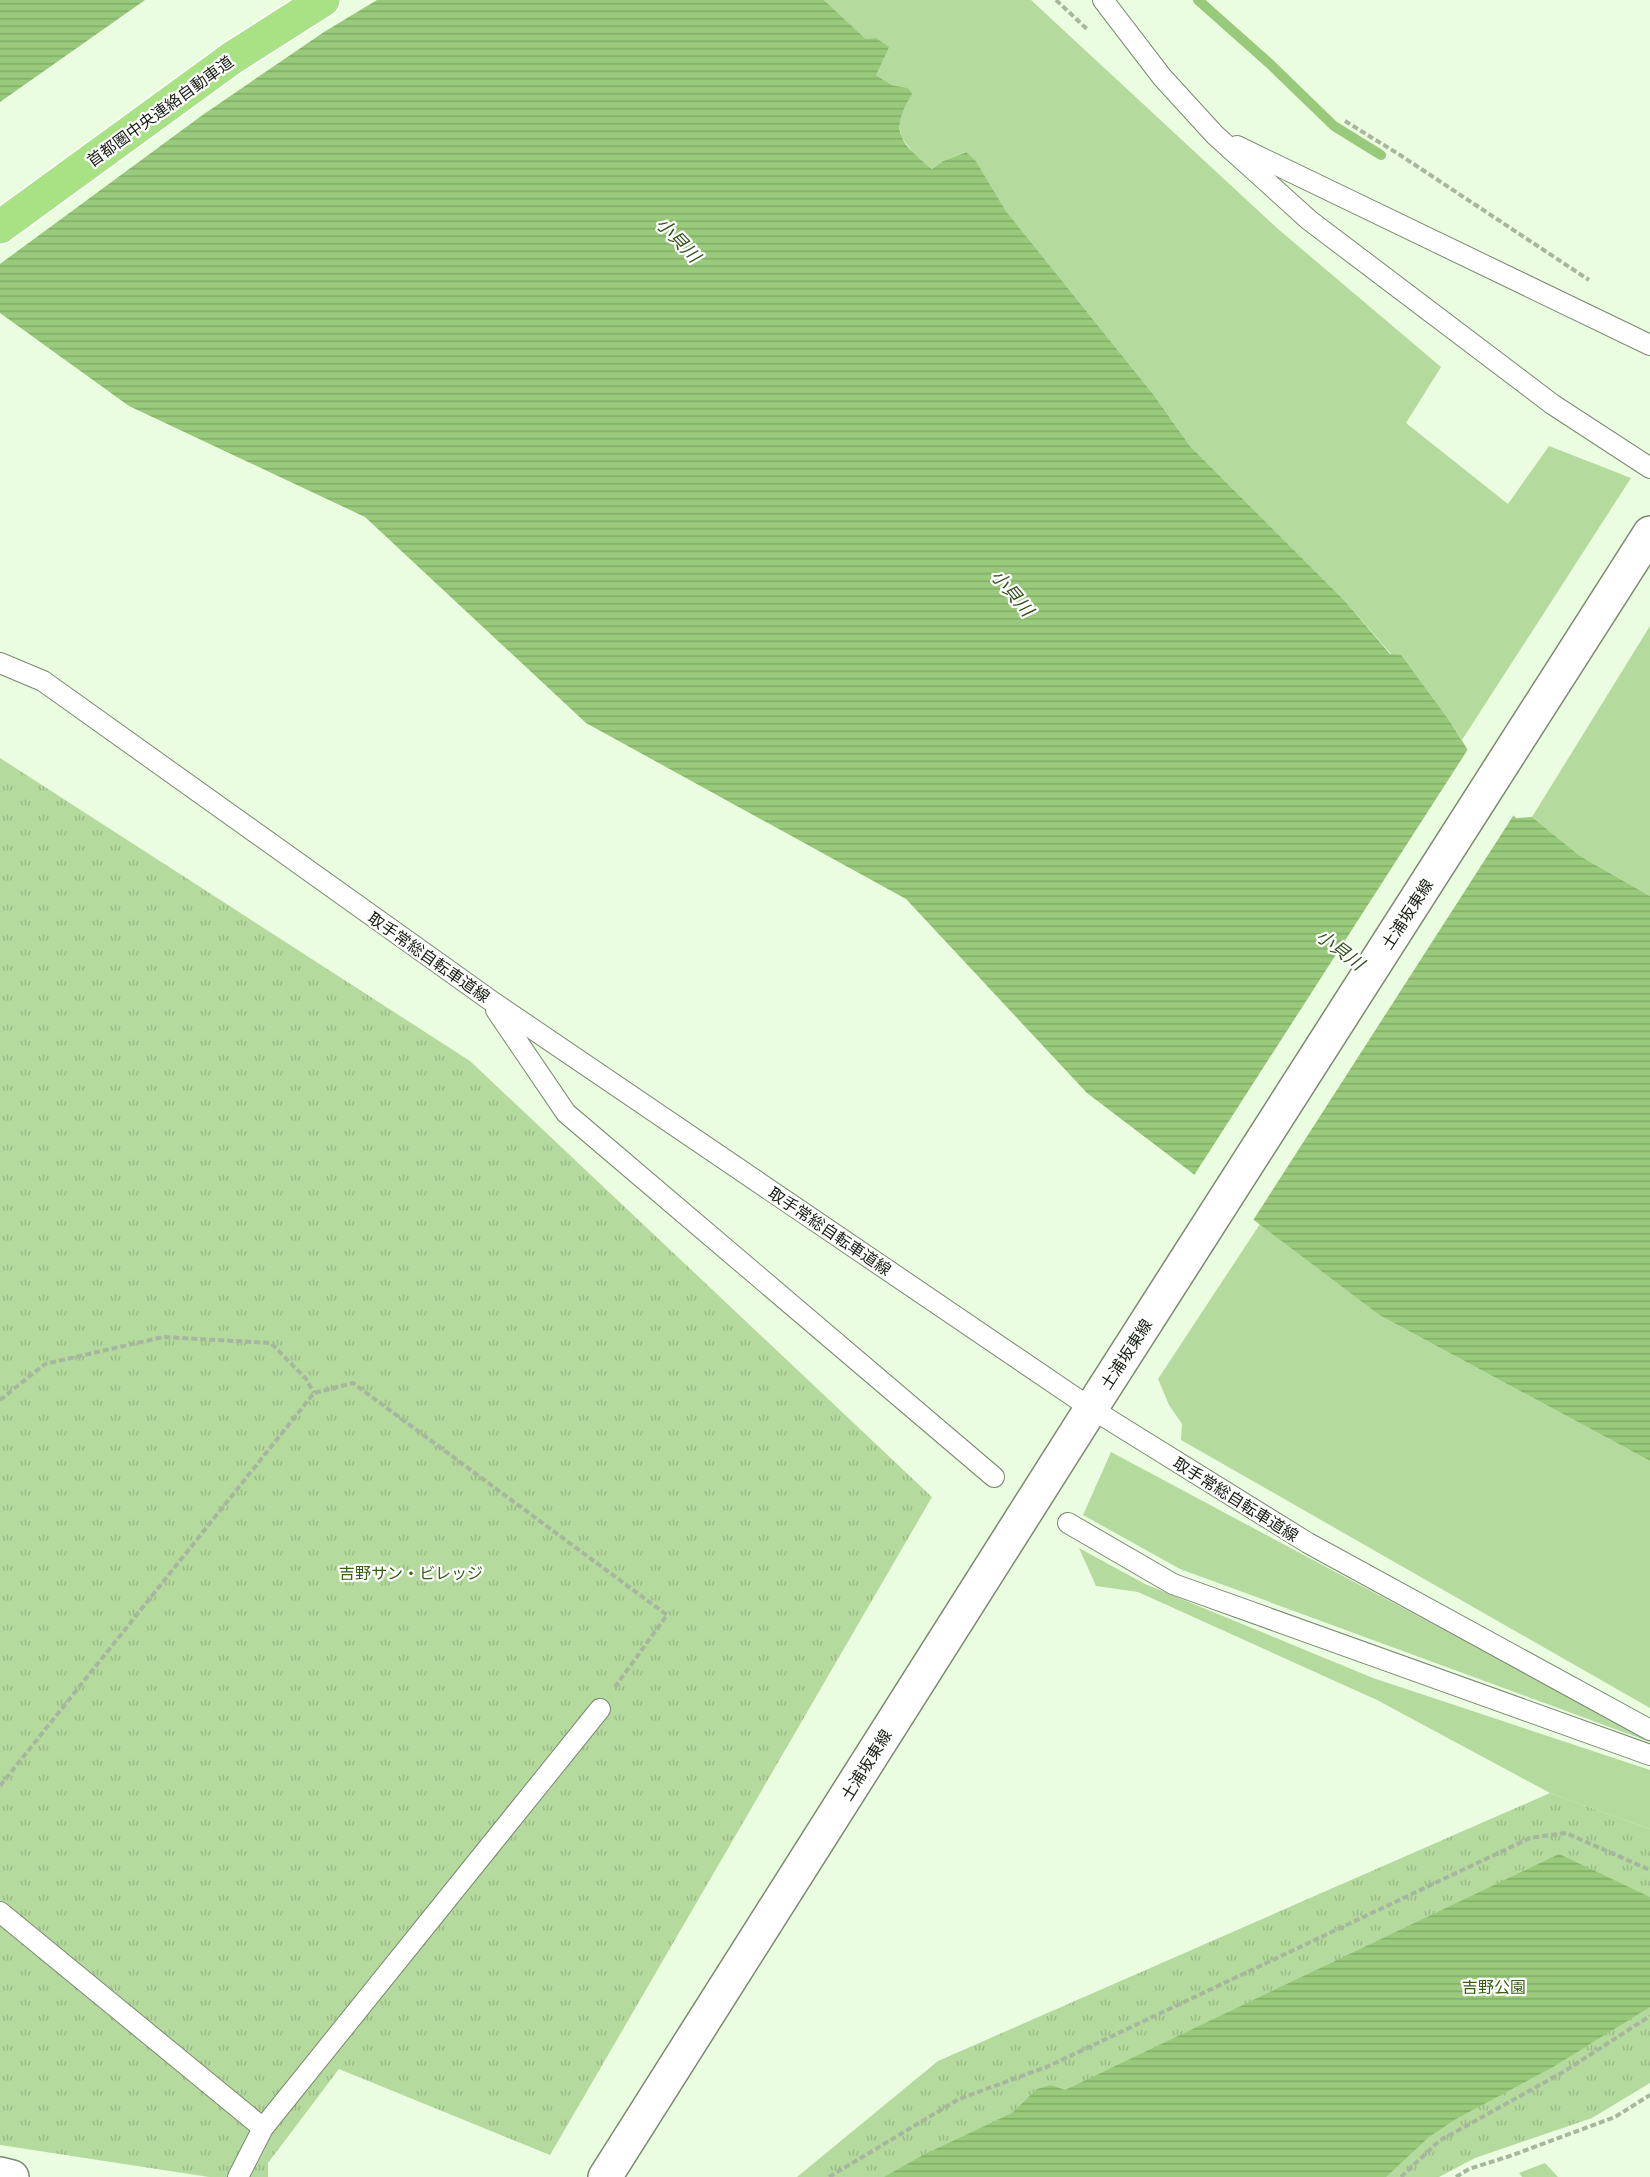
<svg xmlns="http://www.w3.org/2000/svg" width="1650" height="2177" viewBox="0 0 1650 2177" font-family="Arial,'Noto Sans JP',sans-serif">
  <defs>
    <pattern id="park-tufts" width="24" height="20" patternUnits="userSpaceOnUse" patternTransform="scale(1.5)"><rect width="24" height="20" fill="#b5da9e"/><path d="M3 7l-1-3M5 7V3M7 7l1-3M15 17l-1-3M17 17v-4M19 17l1-3" fill="none" stroke="#9bbb87"/></pattern>
    <pattern id="water-rules" width="6" height="5" patternUnits="userSpaceOnUse" patternTransform="scale(1.5)"><rect width="6" height="5" fill="#99c97a"/><path d="M0 2.5h6" fill="none" stroke="#83ac69"/></pattern>
  </defs>
  <rect width="100%" height="100%" fill="#ebfde0"/>
  <g fill="#b5da9e">
    <path d="M824,0H1031L1278,229L1441,367L1406,423L1508,504L1549,446L1631,478L1462,740L1451,723L1345,601L1190,446L1153,394L1006,211L976,161L965,152L943,161L932,169L915,155L901,137L899,120L907,88L892,85L876,75L866,39Z"/>
    <path d="M1650,626V896L1580,856L1532,817Z"/>
    <path d="M1260,1224L1379,1315L1650,1461V1708L1181,1440L1182,1424L1169,1405L1158,1379Z"/>
    <path d="M1111,1452L1650,1740V1742L1180,1569L1083,1515Z"/>
    <path d="M1079,1548L1145,1584L1373,1678L1650,1770V1829L1550,1793L1377,1700L1138,1592L1096,1586Z"/>
    <path d="M1545,2163L1558,2177H1522L1519,2173Z"/>
  </g>
  <g fill="url(#park-tufts)">
    <path d="M0,758L470,1061L932,1497L550,2155L339,2069L268,2163V2177H209L0,2145Z"/>
    <path d="M1550,1793L1650,1829V2083L1592,2118L1475,2158L1439,2177H797L938,2061Z"/>
  </g>
  <g fill="url(#water-rules)">
    <path d="M0,0H824L866,39L876,38L889,47L876,75L892,85L908,88L912,94C888,133 901,143 932,169L943,161L966,152L976,161L1006,211L1153,394L1190,446L1345,601L1390,654L1401,655L1451,723L1500,802L1516,818L1532,817L1580,856L1650,896V1461L1379,1315L1087,1093L906,899L586,723L365,517L129,406L0,313Z"/>
    <path d="M1559,1854L1650,1897V2007L1553,2067L1456,2119L1429,2137L1386,2177H884L923,2155L1012,2113L1037,2089L1051,2085L1065,2090Z"/>
  </g>
  <g fill="#ebfde0">
    <path d="M145,0H377L324,32L204,114L0,264V102Z"/>
    <path d="M1470,746L1503,800L1515,813L1252,1222L1193,1177Z"/>
  </g>
  <g fill="none" stroke-linecap="round" stroke-linejoin="round">
    <path stroke="#99c97a" stroke-width="10" d="M1198,0L1270,64L1334,126L1381,155"/>
    <defs>
      <g id="lane">
        <path d="M1103,0L1162,77L1215,135L1309,220L1552,404L1650,468"/>
        <path d="M1237,146L1650,345"/>
        <path d="M0,663L43,681L490,1000L1092,1409L1308,1543L1650,1730"/>
        <path d="M496,1010L566,1113L994,1477"/>
        <path d="M1068,1523L1173,1584L1650,1755"/>
        <path d="M0,1912L263,2128"/>
        <path d="M238,2177L263,2128L600,1709"/>
      </g>
      <path id="street" d="M0,2174L12,2177"/>
      <path id="secondary" d="M605,2177L1101,1393L1650,533"/>
      <path id="highway" d="M0,227L232,58L323,0"/>
    </defs>
    <use href="#lane" stroke="#7a8a70" stroke-width="22"/>
    <use href="#street" stroke="#7a8a70" stroke-width="36"/>
    <use href="#secondary" stroke="#7a8a70" stroke-width="36"/>
    <use href="#highway" stroke="#fff" stroke-width="36"/>
    <g stroke="#a7b69e" stroke-width="4" stroke-dasharray="6 3" stroke-linecap="butt">
      <path d="M1056,0L1088,30"/>
      <path d="M1345,121L1400,155L1589,280"/>
      <path d="M0,1400L45,1364L163,1337L271,1343L306,1379L314,1393"/>
      <path d="M0,1786L314,1393L353,1383L667,1615L615,1687"/>
      <path d="M829,2177L959,2099L1049,2066L1530,1838L1566,1833L1650,1870"/>
      <path d="M1401,2177L1439,2141L1565,2071L1650,2016"/>
      <path d="M1456,2177L1469,2169L1510,2156L1615,2117L1650,2095"/>
    </g>
    <use href="#lane" stroke="#fff" stroke-width="20"/>
    <use href="#street" stroke="#fff" stroke-width="33"/>
    <use href="#secondary" stroke="#fff" stroke-width="33"/>
    <use href="#highway" stroke="#a9e284" stroke-width="33"/>
  </g>
  <g text-anchor="middle" stroke-width="4.5" stroke-linejoin="round" paint-order="stroke">
    <g font-size="16" fill="#171e13" stroke="#fff">
      <text transform="translate(160 111) rotate(-36)" y="6">首都圏中央連絡自動車道</text>
      <text transform="translate(1407 914) rotate(-57)" y="6">土浦坂東線</text>
      <text transform="translate(429 957) rotate(35)" y="6">取手常総自転車道線</text>
      <text transform="translate(830 1231) rotate(34)" y="6">取手常総自転車道線</text>
      <text transform="translate(1126 1354) rotate(-57)" y="6">土浦坂東線</text>
      <text transform="translate(1236 1499) rotate(32)" y="6">取手常総自転車道線</text>
      <text transform="translate(866 1765) rotate(-58)" y="6">土浦坂東線</text>
    </g>
    <g font-size="16" fill="#366110" stroke="#fff">
      <text x="411" y="1579">吉野サン・ビレッジ</text>
      <text x="1494" y="1993">吉野公園</text>
    </g>
    <g font-size="18" font-style="italic" fill="#33521c" stroke="#fff">
      <text transform="translate(678 240) rotate(46)" y="6">小貝川</text>
      <text transform="translate(1012 593) rotate(50)" y="6">小貝川</text>
      <text transform="translate(1340 950) rotate(37)" y="6">小貝川</text>
    </g>
  </g>
</svg>
